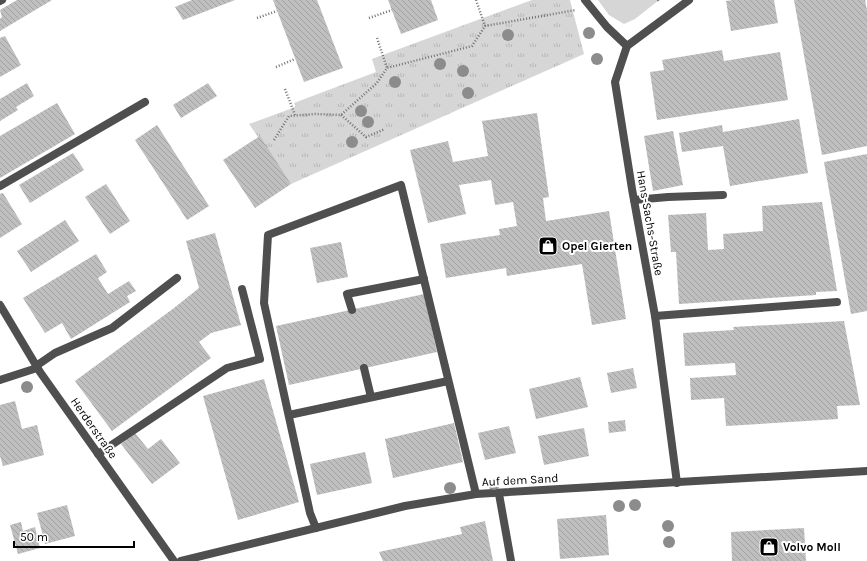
<svg xmlns="http://www.w3.org/2000/svg" width="867" height="561" viewBox="0 0 867 561" font-family="Karla,sans-serif">
  <defs>
    <pattern id="park-tufts" width="24" height="20" patternUnits="userSpaceOnUse"><rect width="24" height="20" fill="#d6d6d6"/><path d="M3 7l-1-3M5 7V3M7 7l1-3M15 17l-1-3M17 17v-4M19 17l1-3" fill="none" stroke="#b6b6b6"/></pattern>
    <pattern id="building-back-hatch" width="6" height="6" patternUnits="userSpaceOnUse"><rect width="6" height="6" fill="#bfbfbf"/><path d="M-1 5l2 2M0 0l6 6M5-1l2 2" fill="none" stroke="#a2a2a2"/></pattern>
  </defs>
  <rect width="100%" height="100%" fill="#fff"/>
  <path fill="#d6d6d6" d="M598,0H659L635,19L624,24L609,15Z"/>
  <path fill="url(#park-tufts)" d="M532,0H570L584,54L291,184L249,124L290,109L296,106L294,103L376,72L372,59Z"/>
  <g fill="url(#building-back-hatch)">
    <path d="M17,0H52L0,31V19L2,17L0,10Z"/>
    <path d="M192,0H235L183,20L175,7Z"/>
    <path d="M273,0H317L343,68L304,82Z"/>
    <path d="M388,0H431L438,20L401,34Z"/>
    <path d="M733,0H774L778,23L731,31L726,1Z"/>
    <path d="M794,0H865L867,10V146L822,155Z"/>
    <path d="M5,36L21,65L0,77V38Z"/>
    <path d="M722,50L724,61L780,52L788,100L657,120L650,72L664,70L662,60Z"/>
    <path d="M27,83L34,96L16,107L18,110L0,121V99Z"/>
    <path d="M208,83L217,96L181,118L173,105Z"/>
    <path d="M57,103L75,134L0,178V136Z"/>
    <path d="M537,113L549,197L543,198L546,221L609,211L626,319L592,325L582,264L507,276L506,268L446,278L440,244L500,235L499,229L517,226L513,202L495,205L491,180L459,185L466,214L428,223L410,150L448,141L453,162L488,156L482,121Z"/>
    <path d="M799,119L808,173L730,186L723,146L682,152L679,133L722,125L723,132Z"/>
    <path d="M157,125L209,206L187,220L135,140Z"/>
    <path d="M673,131L683,185L653,191L644,136Z"/>
    <path d="M260,136L291,184L255,208L223,160Z"/>
    <path d="M73,153L84,170L30,203L19,185Z"/>
    <path d="M867,154V311L851,314L824,162Z"/>
    <path d="M106,184L130,221L110,234L85,197Z"/>
    <path d="M3,193L22,224L0,238V194Z"/>
    <path d="M822,202L837,291L816,292V295L679,304L676,252H671L668,215L706,213L708,250L724,249L723,234L763,231L762,206Z"/>
    <path d="M65,220L79,241L31,272L17,251Z"/>
    <path d="M215,233L241,325L211,333L199,342L211,358L112,431L75,381L174,308L199,288L186,241Z"/>
    <path d="M341,242L348,277L317,283L310,248Z"/>
    <path d="M96,254L107,272L98,278L108,294L129,281L136,291L127,296L130,302L71,339L62,323L45,333L23,298Z"/>
    <path d="M424,294L437,352L289,385L276,326Z"/>
    <path d="M844,321L860,405L837,406L838,419L726,426L724,398L691,400L690,378L736,375L735,363L685,366L683,333L734,330L733,327Z"/>
    <path d="M633,368L637,388L611,393L607,373Z"/>
    <path d="M580,377L588,407L536,419L529,389Z"/>
    <path d="M264,379L299,502L238,520L203,396Z"/>
    <path d="M15,401L22,429L37,425L44,455L3,466L0,456V405Z"/>
    <path d="M625,420L626,431L609,433L608,422Z"/>
    <path d="M454,423L463,462L393,478L385,439Z"/>
    <path d="M509,426L516,453L485,460L478,433Z"/>
    <path d="M584,428L589,456L544,465L538,436Z"/>
    <path d="M135,433L148,449L161,439L180,463L152,484L121,444Z"/>
    <path d="M365,452L372,483L317,495L310,464Z"/>
    <path d="M67,505L75,536L45,544L37,513Z"/>
    <path d="M606,515L609,555L560,559L557,519Z"/>
    <path d="M485,521L493,561H383L379,552L462,534L460,527Z"/>
    <path d="M21,522L23,531L35,527L40,548L18,554L10,525Z"/>
    <path d="M804,528L806,561H732L731,532Z"/>
  </g>
  <g fill="none" stroke-linecap="round" stroke-linejoin="round">
    <g stroke="#717171" stroke-width="2.5" stroke-dasharray="1 2" stroke-linecap="butt">
      <path d="M476,0L485,26"/>
      <path d="M658,0L659,2"/>
      <path d="M257,18L277,11"/>
      <path d="M369,18L392,10"/>
      <path d="M377,38L387,68"/>
      <path d="M276,67L295,59"/>
      <path d="M285,89L295,115"/>
      <path d="M341,115L366,137L385,129"/>
      <path d="M274,140L289,116L315,114L341,115L377,83L387,68L472,46L485,26L576,10"/>
    </g>
    <g stroke="#4f4f4f" stroke-width="8">
      <path d="M0,1L2,0"/>
      <path d="M0,186L145,102"/>
      <path d="M634,200L668,197L723,195"/>
      <path d="M352,310L347,294L424,279"/>
      <path d="M655,316L837,302"/>
      <path d="M36,366L55,353L112,328L177,278"/>
      <path d="M364,368L371,397"/>
      <path d="M289,415L448,381"/>
      <path d="M98,454L227,368L260,359L242,289"/>
      <path d="M499,494L511,561"/>
      <path d="M316,528L310,513L264,303L268,235L401,185L476,494"/>
    </g>
    <g stroke="#4f4f4f" stroke-width="8">
      <path d="M585,0L607,27L627,46"/>
      <path d="M0,305L40,372L174,561"/>
      <path d="M0,380L37,368"/>
      <path d="M677,483L655,316L632,189L615,82L627,46L689,0"/>
    </g>
    <path stroke="#4f4f4f" stroke-width="8" d="M181,561L405,506L476,494L867,471"/>
  </g>
  <g fill="#8c8c8c">
    <circle cx="589" cy="33" r="6"/>
    <circle cx="508" cy="35" r="6"/>
    <circle cx="597" cy="59" r="6"/>
    <circle cx="440" cy="64" r="6"/>
    <circle cx="463" cy="71" r="6"/>
    <circle cx="395" cy="82" r="6"/>
    <circle cx="468" cy="93" r="6"/>
    <circle cx="361" cy="111" r="6"/>
    <circle cx="368" cy="122" r="6"/>
    <circle cx="352" cy="142" r="6"/>
    <circle cx="27" cy="387" r="6"/>
    <circle cx="494" cy="484" r="6"/>
    <circle cx="450" cy="488" r="6"/>
    <circle cx="635" cy="505" r="6"/>
    <circle cx="619" cy="506" r="6"/>
    <circle cx="668" cy="526" r="6"/>
    <circle cx="669" cy="542" r="6"/>
  </g>
  <defs>
    <symbol id="shop-square" viewBox="-11 -11 22 22"><rect x="-9" y="-9" width="18" height="18" rx="4" fill="#000" stroke="#fff"/><path d="M-5-2.5h2.3a2.7 3.5 0 0 1 5.4 0H5L5.5 6h-11ZM-1.5-2.5h3a1.5 2.3 0 0 0-3 0Z" fill="#fff"/></symbol>
  </defs>
  <g fill-rule="evenodd">
    <use href="#shop-square" x="537" y="235" width="22" height="22"/>
    <use href="#shop-square" x="758" y="536" width="22" height="22"/>
  </g>
  <g text-anchor="middle" stroke-width="4" stroke-linejoin="round" paint-order="stroke">
    <g font-size="12" fill="#000" stroke="#fff">
      <text transform="translate(650 223) rotate(80)" y="4">Hans-Sachs-Straße</text>
      <text transform="translate(94 428) rotate(55)" y="4">Herderstraße</text>
      <text transform="translate(520 480) rotate(-3)" y="4">Auf dem Sand</text>
    </g>
    <g font-size="12" font-weight="bold" fill="#000" stroke="#fff" text-anchor="start">
      <text x="562" y="250">Opel Gierten</text>
      <text x="783" y="551">Volvo Moll</text>
    </g>
  </g>
  <path d="M14 541v6h120v-6" fill="none" stroke="#000000" stroke-width="2"/>
  <text x="20" y="541" font-size="12" fill="#000000" stroke="#ffffff" stroke-width="3" paint-order="stroke">50 m</text>
</svg>
